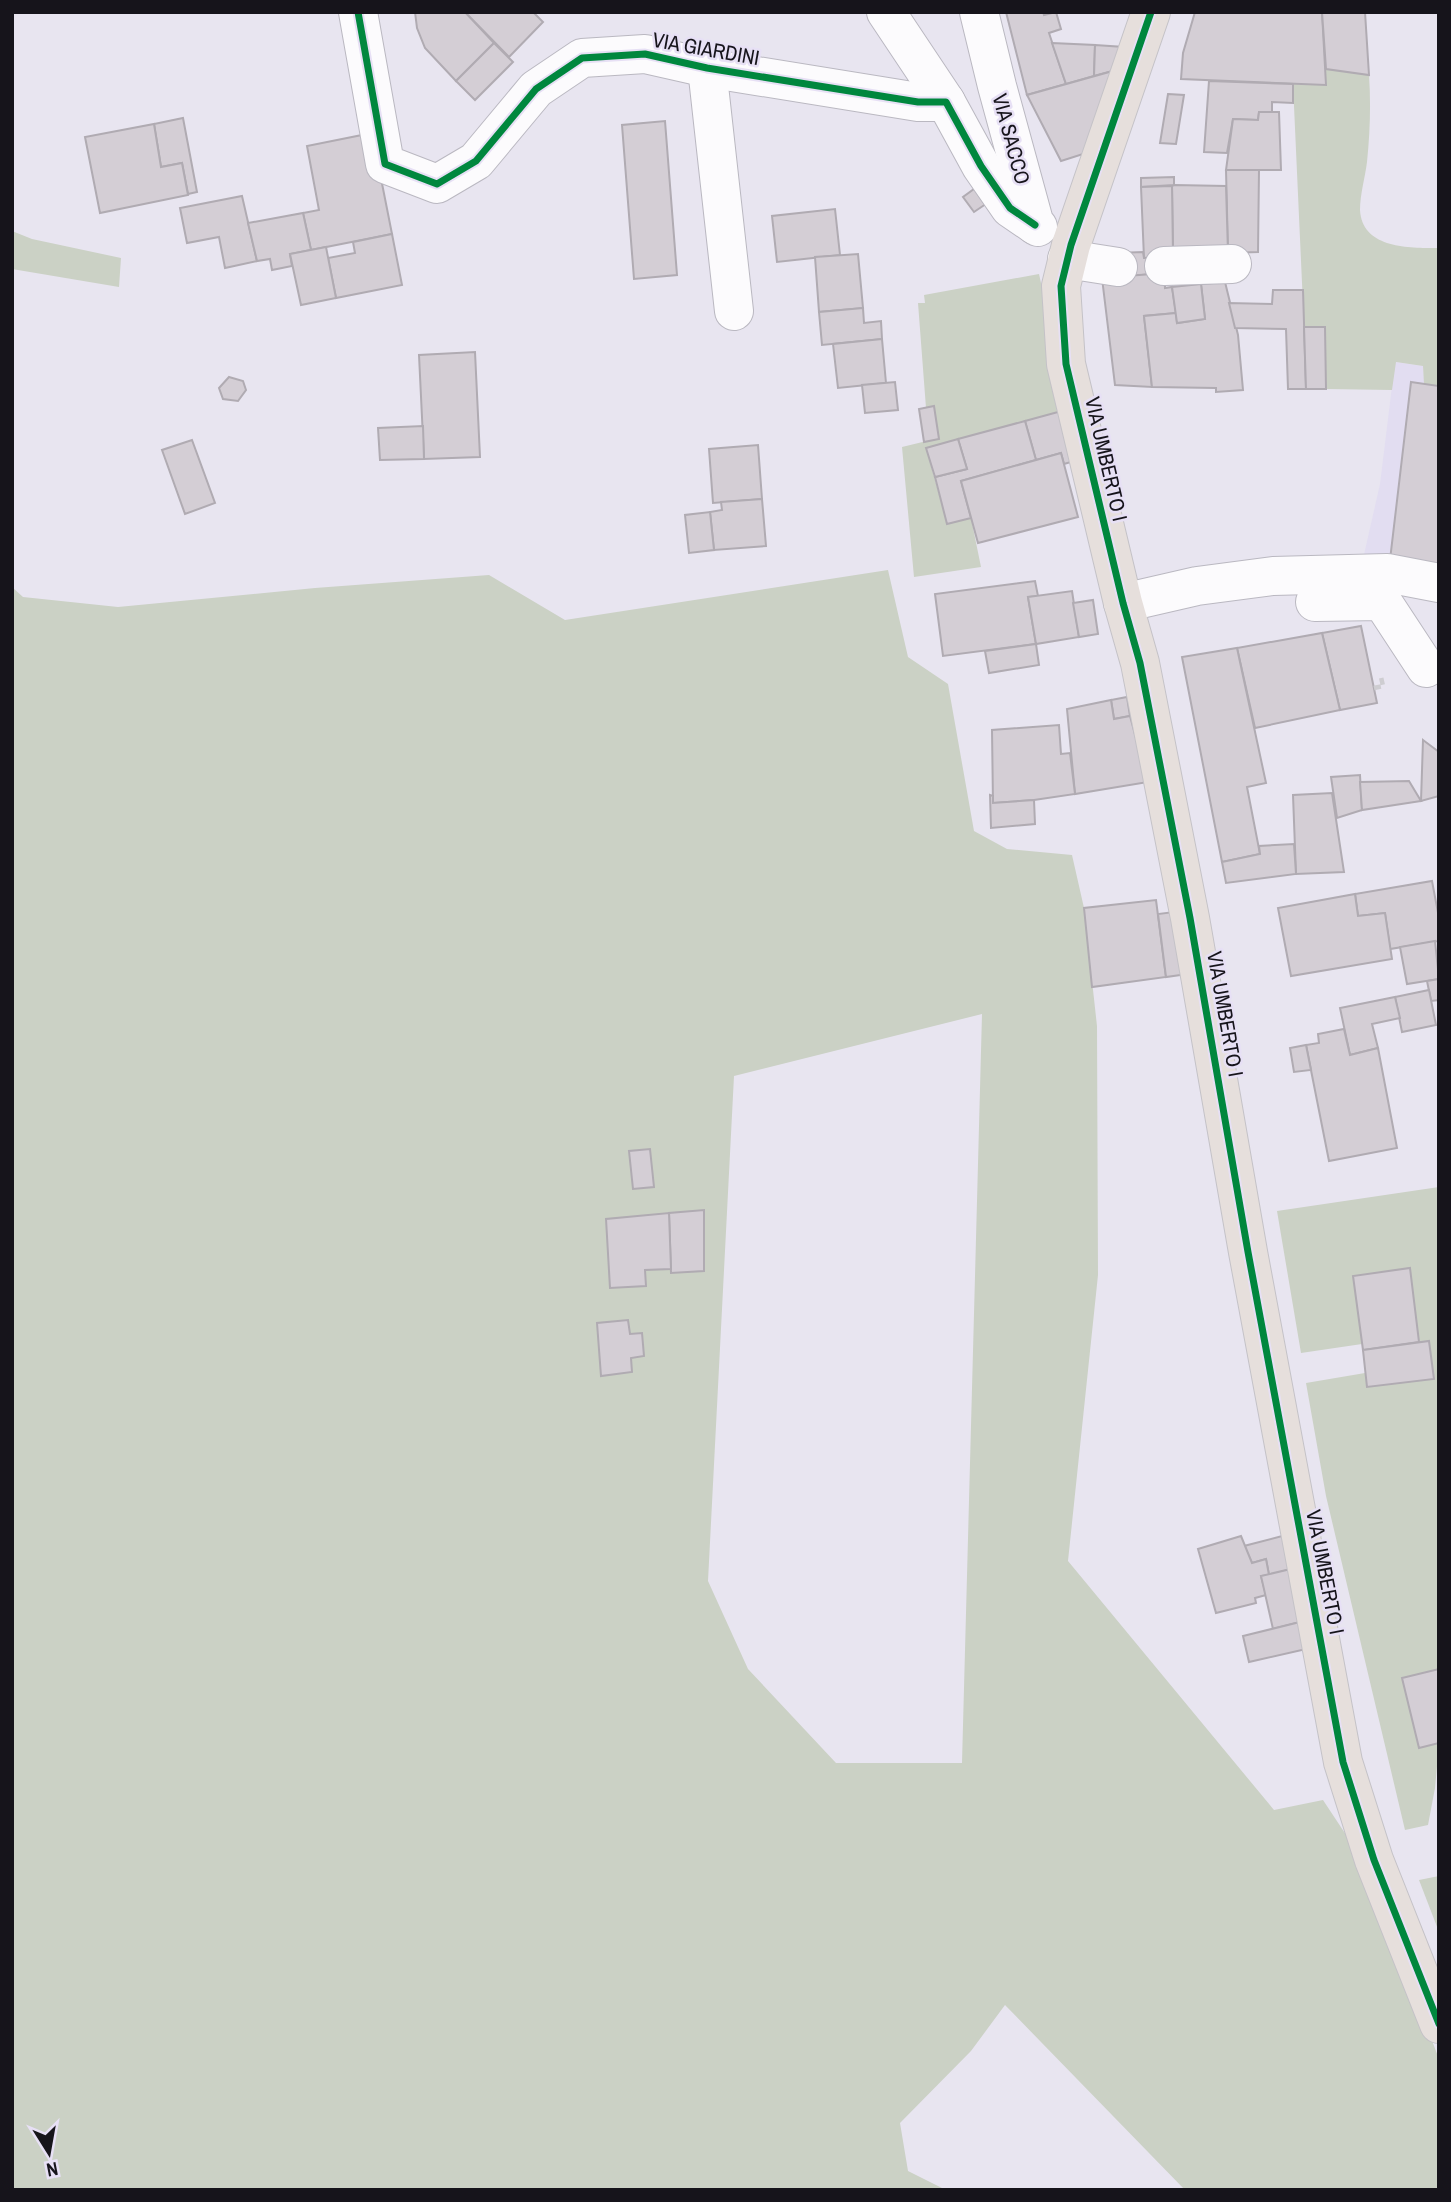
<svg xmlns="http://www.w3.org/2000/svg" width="1451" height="2202" viewBox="0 0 1451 2202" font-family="'Archivo Narrow',sans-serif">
  <rect width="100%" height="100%" fill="#e8e5f0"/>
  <path fill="#e2ddf1" d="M1395,362L1423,366L1439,569L1363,559L1380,484Z"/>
  <g fill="#cbd1c5" fill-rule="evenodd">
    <path d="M1326,69L1369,75C1371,104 1370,133 1367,162C1365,178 1360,194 1360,210C1362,249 1410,248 1439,248V386L1424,384L1423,366L1396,362L1392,390L1326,389L1325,327H1304L1293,84L1326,85Z"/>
    <path d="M12,231L32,239L121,258L119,287L12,269Z"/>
    <path d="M1039,274L1069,409L926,448L947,523L971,518L981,567L914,577L902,447L939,438L934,407L926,408L918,303H925L924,295Z"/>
    <path d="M888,570L908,657L948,684L974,831L1007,849L1072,855L1084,908L1097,1026L1098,1275L1068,1561L1274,1810L1323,1800L1364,1862L1439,2059V2190H1185L1005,2005L971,2051L900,2123L908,2171L946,2190H12V587L23,597L118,607L315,588L489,575L565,620ZM982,1014L962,1763H836L748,1669L708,1581L734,1076Z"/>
    <path d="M1439,1187V1669L1419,1748L1439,1743V1745L1435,1788L1428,1825L1405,1830L1326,1496L1306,1383L1365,1373L1367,1387L1428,1341L1419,1342L1409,1268L1353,1276L1362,1344L1301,1353L1277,1211Z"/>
    <path d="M1439,1876V1932L1419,1880Z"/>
  </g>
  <g fill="#d4ced5" stroke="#b0abb2" stroke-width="2">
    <path d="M415,12H465L494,43L456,81L425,48L417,28Z"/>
    <path d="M465,12H533L543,22L509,57Z"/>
    <path d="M1006,12H1043L1044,15L1056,12L1061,29L1049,33L1066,84L1027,95Z"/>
    <path d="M1195,12H1322L1326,85L1181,79L1183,53Z"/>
    <path d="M1322,12H1365L1369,75L1326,69Z"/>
    <path d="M494,43L513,62L475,100L456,81Z"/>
    <path d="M1052,43L1095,45L1094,76L1066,84Z"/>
    <path d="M1095,45L1124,47L1120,69L1094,76Z"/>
    <path d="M1120,69L1102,148L1061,161L1027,95Z"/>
    <path d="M1209,81L1293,84V103L1272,102V112H1259L1258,120L1233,119L1227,153L1204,152Z"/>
    <path d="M1168,94L1184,95L1176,144L1160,143Z"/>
    <path d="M1259,112H1279L1281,170H1226L1233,119L1258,120Z"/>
    <path d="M183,118L197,192L188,194L182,163L161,167L154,124Z"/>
    <path d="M665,121L677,275L634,279L622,125Z"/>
    <path d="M154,124L161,167L182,163L188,195L100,213L85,137Z"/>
    <path d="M372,133L392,234L311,250L303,213L319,210L307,146Z"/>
    <path d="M1226,170H1259L1258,252L1228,253Z"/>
    <path d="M996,173L1008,189L974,212L963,197Z"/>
    <path d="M1174,177V185L1141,187V178Z"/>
    <path d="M1174,185L1226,186L1228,253L1173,255L1172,186Z"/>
    <path d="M1172,186L1173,255L1144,258L1141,187Z"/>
    <path d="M242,196L257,261L225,268L219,237L187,243L180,208Z"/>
    <path d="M835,209L840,255L777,262L772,216Z"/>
    <path d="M303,213L311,250L290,254L292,266L272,270L270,259L257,261L248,223Z"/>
    <path d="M392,234L402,285L336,298L328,258L355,253L353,242Z"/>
    <path d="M326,247L336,298L301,305L290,254Z"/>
    <path d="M1143,252L1144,258H1163L1164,273L1119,277L1117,253Z"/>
    <path d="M858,254L863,308L819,312L815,257Z"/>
    <path d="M1164,273L1165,288L1172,287L1176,313L1144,316L1152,387L1115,385L1102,278Z"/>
    <path d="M1225,282L1238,335L1243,390L1216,392V388L1152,387L1144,316L1176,313L1177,323L1205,319L1201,284Z"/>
    <path d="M1201,284L1205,319L1177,323L1172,287Z"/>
    <path d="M1273,290H1303L1306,389H1288L1286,329L1235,328L1229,303L1272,304Z"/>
    <path d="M863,308L864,323L881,321L882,339L822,345L819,312Z"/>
    <path d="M1304,327H1325L1326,389H1306Z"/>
    <path d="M882,339L886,383L838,388L833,344Z"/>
    <path d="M475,352L480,457L424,459L419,355Z"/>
    <path d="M229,377L243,381L246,390L238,401L223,399L219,388Z"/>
    <path d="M895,382L898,410L865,413L862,385Z"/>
    <path d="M1411,382L1439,386V569L1390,560Z"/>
    <path d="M934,406L939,439L924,442L919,409Z"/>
    <path d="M1069,409L1081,459L1064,464L1061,453L1036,460L1025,421Z"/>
    <path d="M1025,421L1036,460L961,481L971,518L947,524L935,477L967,469L958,439Z"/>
    <path d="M423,426L424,459L380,460L378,428Z"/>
    <path d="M958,439L967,469L935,477L926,448Z"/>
    <path d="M192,440L215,503L185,514L162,450Z"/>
    <path d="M758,445L762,499L713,503L709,449Z"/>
    <path d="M1061,453L1078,517L978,543L961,481Z"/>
    <path d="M762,499L766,546L714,550L710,512L722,510L721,502Z"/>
    <path d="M710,512L714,550L689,553L685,515Z"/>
    <path d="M1035,581L1038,596L1028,597L1036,644L943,656L935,594Z"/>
    <path d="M1072,591L1079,637L1036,644L1028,597Z"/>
    <path d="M1093,600L1098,634L1079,637L1073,603Z"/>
    <path d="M1361,626L1377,703L1340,710L1322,633Z"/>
    <path d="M1322,633L1340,710L1255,728L1237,648Z"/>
    <path d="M1036,644L1039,665L989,673L985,651Z"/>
    <path d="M1237,648L1266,783L1247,787L1260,854L1222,862L1182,657Z"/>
    <path d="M1127,697L1130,716L1114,719L1111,700Z"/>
    <path d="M1111,700L1114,719L1130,716L1148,782L1075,794L1067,709Z"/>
    <path d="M1059,725L1061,754L1070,753L1075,794L1034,800L993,803L992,730Z"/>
    <path d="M1423,740L1439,752V796L1421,801Z"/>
    <path d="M1360,775L1362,810L1337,818L1331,777Z"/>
    <path d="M1409,781L1421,801L1362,810L1360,782Z"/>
    <path d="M1332,793L1344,872L1296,874L1293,795Z"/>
    <path d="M990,795L993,796V803L1034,800L1035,824L991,828Z"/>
    <path d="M1294,844L1296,874L1226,883L1222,862L1260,854L1259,846Z"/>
    <path d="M1432,881L1439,918V941L1390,949L1385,913L1358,916L1355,894Z"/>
    <path d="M1355,894L1358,916L1385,913L1392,959L1291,976L1278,908Z"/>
    <path d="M1156,900L1166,977L1092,987L1084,908Z"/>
    <path d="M1189,910L1195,973L1166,977L1158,914Z"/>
    <path d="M1435,941L1439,979L1407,984L1400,947Z"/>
    <path d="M1439,979V1000L1431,1001L1427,981Z"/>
    <path d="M1429,990L1436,1025L1402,1032L1395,997Z"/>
    <path d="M1395,997L1400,1018L1372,1024L1378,1048L1350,1055L1340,1008Z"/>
    <path d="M1344,1029L1350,1055L1378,1048L1397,1148L1329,1161L1306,1045L1319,1043L1318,1034Z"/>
    <path d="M1306,1045L1311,1070L1294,1072L1290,1048Z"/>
    <path d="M650,1149L654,1187L633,1189L629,1151Z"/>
    <path d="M704,1210V1271L671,1273L669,1213Z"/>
    <path d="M669,1213L671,1269L645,1270L646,1286L610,1288L606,1219Z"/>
    <path d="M1410,1268L1419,1342L1363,1350L1353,1276Z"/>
    <path d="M628,1320L630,1334L642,1333L644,1356L631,1358L632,1372L601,1376L597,1323Z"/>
    <path d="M1429,1341L1434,1379L1367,1387L1363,1350Z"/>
    <path d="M1286,1535L1295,1568L1269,1575L1266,1559L1252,1563L1244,1546Z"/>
    <path d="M1241,1536L1252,1563L1266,1559L1269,1575L1261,1576L1266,1595L1255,1598L1256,1603L1216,1613L1198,1549Z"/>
    <path d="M1295,1568L1308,1620L1273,1629L1261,1576Z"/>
    <path d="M1308,1620L1315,1647L1249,1662L1243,1636Z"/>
    <path d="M1439,1669V1743L1419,1748L1402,1678Z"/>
  </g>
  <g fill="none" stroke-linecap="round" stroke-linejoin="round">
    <defs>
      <g id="minor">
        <path d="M358,12L385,164L437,184L476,161L536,89L582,58L645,54L707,68L918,102H946L981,166L1010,208L1035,225"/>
        <path d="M886,12L946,102"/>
        <path d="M979,12L997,86L1035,225L1038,227"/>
        <path d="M707,68L734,311"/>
        <path d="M1067,259L1118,267"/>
        <path d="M1164,266L1232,264"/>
        <path d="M1315,602L1382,601L1426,668"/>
        <path d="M1123,603L1197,586L1273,576L1387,573L1439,583"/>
      </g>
      <path id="major" d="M1151,12L1071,245L1061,286L1066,364L1123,603L1140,663L1190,918L1248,1252L1343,1762L1374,1860L1439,2024"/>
    </defs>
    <use href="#minor" stroke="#bab8c1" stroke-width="40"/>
    <use href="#major" stroke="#c4c2c7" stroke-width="40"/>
    <path stroke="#cecdd1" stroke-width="4.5" stroke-dasharray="7 3.5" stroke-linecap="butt" d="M1374,688L1383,686L1381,677"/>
    <use href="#minor" stroke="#fcfbfd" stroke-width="38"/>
    <use href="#major" stroke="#e6dfdc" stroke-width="38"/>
    <defs>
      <g id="cycleway">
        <path d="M358,12L385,164L437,184L476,161L536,89L582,58L645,54L707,68L918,102H946L981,166L1010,208L1035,225"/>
        <path d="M1151,12L1071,245L1061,286L1066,364L1123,603L1140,663L1190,918L1248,1252L1343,1762L1374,1860L1439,2024"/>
      </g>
    </defs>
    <use href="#cycleway" stroke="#e7e0f5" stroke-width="11"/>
    <use href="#cycleway" stroke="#00873e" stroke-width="7"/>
  </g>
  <g text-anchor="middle" stroke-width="5" stroke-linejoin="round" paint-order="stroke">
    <g font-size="21" fill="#16141b" stroke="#e7e0f5">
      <text transform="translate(706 49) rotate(10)" y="7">VIA GIARDINI</text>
      <text transform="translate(1011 139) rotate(75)" y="7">VIA SACCO</text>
      <text transform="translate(1106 459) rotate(77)" y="7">VIA UMBERTO I</text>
      <text transform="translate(1225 1014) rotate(80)" y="7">VIA UMBERTO I</text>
      <text transform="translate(1325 1572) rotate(79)" y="7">VIA UMBERTO I</text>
    </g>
  </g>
  <rect width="1451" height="2202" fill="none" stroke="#16141b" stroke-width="28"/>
  <g transform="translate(49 2153) rotate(169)" stroke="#e7e0f5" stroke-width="5" paint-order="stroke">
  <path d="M0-5L12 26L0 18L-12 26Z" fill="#16141b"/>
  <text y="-10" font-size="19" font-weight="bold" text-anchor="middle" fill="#16141b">N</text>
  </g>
</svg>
